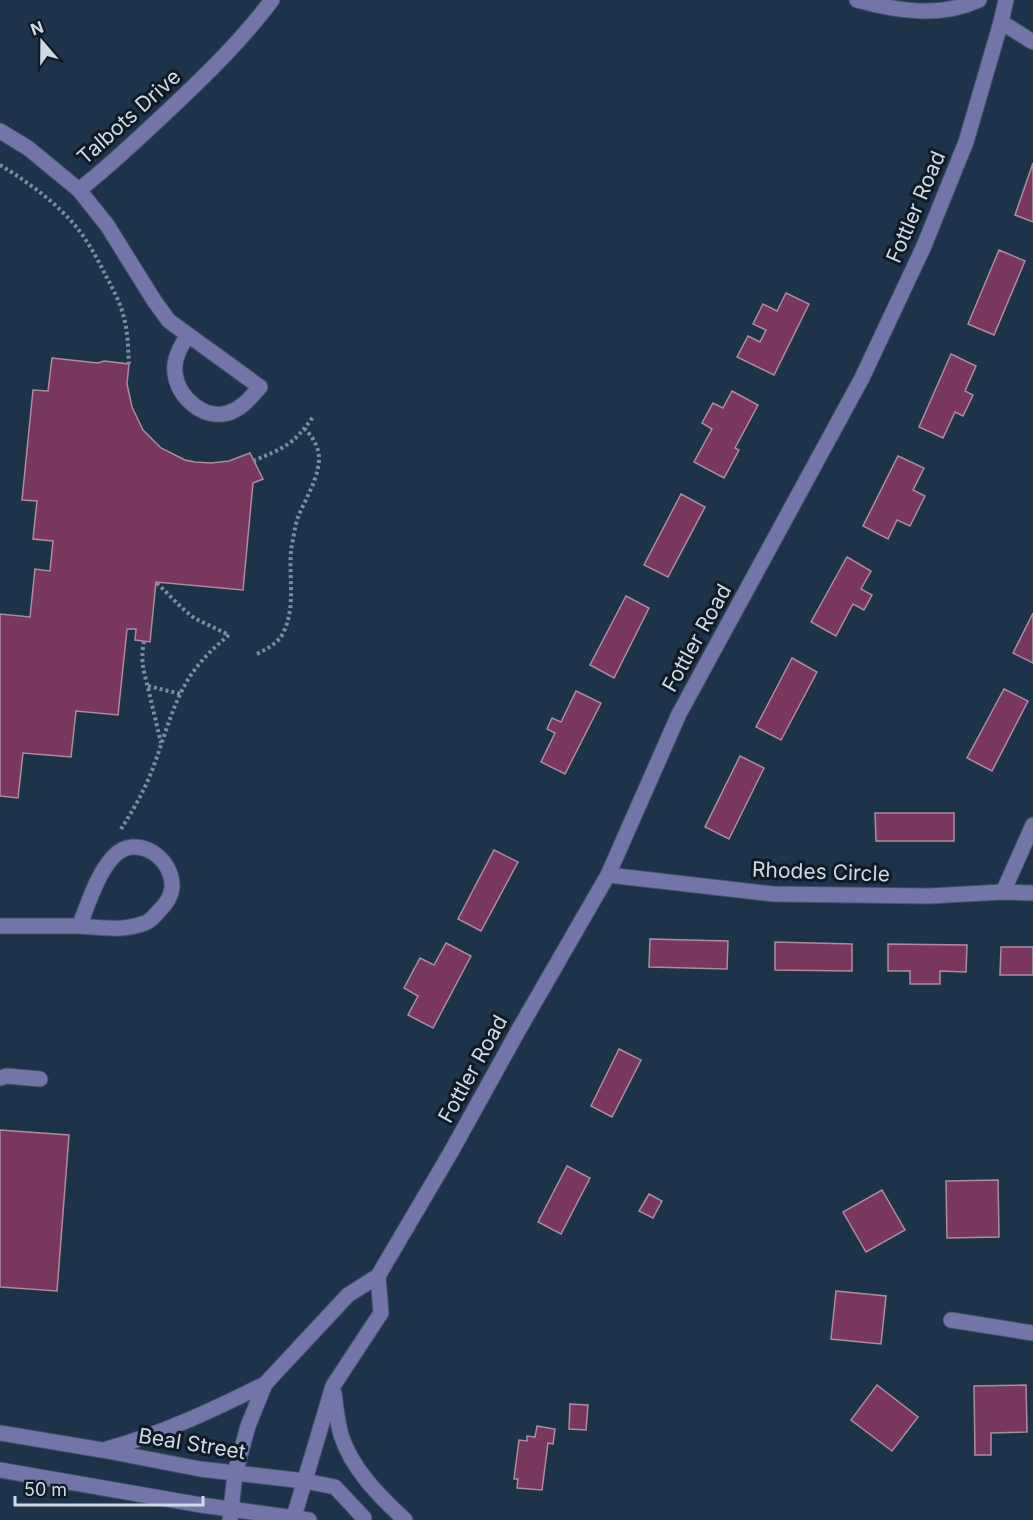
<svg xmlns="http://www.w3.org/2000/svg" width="1033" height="1520" viewBox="0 0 1033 1520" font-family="Inter,sans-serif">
  <rect width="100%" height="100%" fill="#1d3349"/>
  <g fill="#79365e" stroke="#ae8c9e" stroke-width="1.5">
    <path d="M1033,163V222L1015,215Z"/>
    <path d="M999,250L1025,261L994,335L968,324Z"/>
    <path d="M786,293L809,304L774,375L737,357L748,336L760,342L766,330L753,324L763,304L777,311Z"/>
    <path d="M951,354L976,366L965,391L973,395L963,416L955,412L943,438L919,427Z"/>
    <path d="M52,358L98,363L104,361L129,364L127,384L132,407L143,430L161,448L185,460L195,462L211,463L229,461L250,453L263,479L253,483L243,590L156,582L150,642L135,640L136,629H127L118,715L76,711L71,757L23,753L18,798L0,796V614L30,617L35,569L50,571L53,541L33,539L37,501L22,500L33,390L48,391Z"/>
    <path d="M732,391L758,405L735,448L739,450L724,478L694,462L712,429L702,423L713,403L723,408Z"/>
    <path d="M898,456L924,468L913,490L925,496L910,526L897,520L888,539L863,526Z"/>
    <path d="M681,494L705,507L668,577L644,565Z"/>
    <path d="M847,557L871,571L861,589L872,595L864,610L853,604L836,636L811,622Z"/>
    <path d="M626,596L649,608L614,678L590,665Z"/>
    <path d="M1033,613V663L1013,653Z"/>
    <path d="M792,658L817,672L781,740L756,727Z"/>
    <path d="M1004,689L1028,701L992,771L967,758Z"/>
    <path d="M576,691L601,703L565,774L541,762L555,733L547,729L552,718L561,722Z"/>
    <path d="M740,756L764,768L729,839L705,827Z"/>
    <path d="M875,813H954V841H876Z"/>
    <path d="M494,850L518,862L481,931L458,919Z"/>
    <path d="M650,939L728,941L727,969L649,967Z"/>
    <path d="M775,942L852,944V971L775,970Z"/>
    <path d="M446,943L471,956L433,1028L408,1015L418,996L404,988L420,958L434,965Z"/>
    <path d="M888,944L967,945L966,972L940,971V984H910V971H888Z"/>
    <path d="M1001,947H1033V975H1000Z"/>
    <path d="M619,1049L641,1060L612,1117L591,1106Z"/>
    <path d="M0,1130L69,1135L57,1291L0,1287Z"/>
    <path d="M567,1166L590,1178L561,1234L538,1222Z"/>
    <path d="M998,1180L999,1237L947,1238L946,1181Z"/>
    <path d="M882,1190L905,1230L866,1252L843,1212Z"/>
    <path d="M649,1194L662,1201L653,1218L639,1211Z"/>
    <path d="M836,1291L886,1296L881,1344L831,1339Z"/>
    <path d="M877,1385L918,1417L892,1451L851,1420Z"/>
    <path d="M1026,1385L1027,1432L991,1433V1455H975L974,1386Z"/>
    <path d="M570,1404L588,1405L586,1430L569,1429Z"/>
    <path d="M537,1426L555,1429L553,1444L548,1443L542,1490L517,1488L518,1479H514L519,1440L527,1441V1436L535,1437Z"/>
  </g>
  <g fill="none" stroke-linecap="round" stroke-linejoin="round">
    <defs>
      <g id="minor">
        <path d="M857,0C897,11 940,18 979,0"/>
        <path d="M1001,22L1033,42"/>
        <path d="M0,131L28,148L79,190L107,225L155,302L169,321L260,387C251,397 242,409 228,413C204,420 178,398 175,373C173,359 181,346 188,335"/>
        <path d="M79,190C111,165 141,136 171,108C207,74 242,40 272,0"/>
        <path d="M608,875L773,894L929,896L1003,892L1033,893"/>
        <path d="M1003,892L1033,825"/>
        <path d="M0,926C26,926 52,926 78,926C102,927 121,932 145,923C151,921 155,915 159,911C165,905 171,897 172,888C174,858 136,832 113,857C96,876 89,903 79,926"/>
        <path d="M0,1078L7,1076L40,1079"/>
        <path d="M951,1320L1033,1333"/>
        <path d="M334,1393C336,1407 337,1421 341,1435C352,1469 379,1496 405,1520"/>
        <path d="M0,1433L102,1450L200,1469L305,1481L335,1487L364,1518"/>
        <path d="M107,1449C164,1433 213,1410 265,1384"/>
        <path d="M0,1470L201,1505L309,1520"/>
        <path d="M230,1520L235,1473L248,1426L265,1384L348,1295L378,1276L451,1152L518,1031L608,875L679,714L862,378L924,246L966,142L1001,22L1006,0"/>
        <path d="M293,1520L333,1386L381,1313L378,1276"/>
      </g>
    </defs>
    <use href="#minor" stroke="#3d5166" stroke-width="17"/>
    <g stroke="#7b8d9f" stroke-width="4" stroke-dasharray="3 3" stroke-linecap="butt">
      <path d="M0,165C28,182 57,203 78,229C89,243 98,260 106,276C113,289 121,304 124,318C128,333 128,348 129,364"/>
      <path d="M253,461C284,448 293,445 313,417"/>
      <path d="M144,641C140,664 144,671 149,692C153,709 157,726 161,743"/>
      <path d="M257,654C268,648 279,643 284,631C297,603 287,573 292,544C294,535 295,526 298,517C305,500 317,481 319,461C320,449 313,437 305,429"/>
      <path d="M148,686L181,694"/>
      <path d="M121,829C132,812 143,793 151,773C163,743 170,711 186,683C197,664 212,649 229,635L194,618L181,607L156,582"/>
    </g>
    <use href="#minor" stroke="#7275a6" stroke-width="15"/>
  </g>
  <g text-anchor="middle" stroke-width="6" stroke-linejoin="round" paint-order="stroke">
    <g font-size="21" fill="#cddbe9" stroke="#101a24">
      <text transform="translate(129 117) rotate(-42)" y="7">Talbots Drive</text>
      <text transform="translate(916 207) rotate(-67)" y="7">Fottler Road</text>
      <text transform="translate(697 638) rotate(-61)" y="7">Fottler Road</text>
      <text transform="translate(821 872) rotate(2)" y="7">Rhodes Circle</text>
      <text transform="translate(473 1069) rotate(-61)" y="7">Fottler Road</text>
      <text transform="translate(192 1444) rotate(9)" y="7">Beal Street</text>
    </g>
  </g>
  <g transform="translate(42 42) rotate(340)" stroke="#101a24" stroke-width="4.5" paint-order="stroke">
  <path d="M0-4.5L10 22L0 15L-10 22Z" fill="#cddbe9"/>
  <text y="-9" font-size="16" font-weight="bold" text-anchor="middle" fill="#cddbe9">N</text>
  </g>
  <path d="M15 1496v9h188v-9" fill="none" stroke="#cddbe9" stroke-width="3"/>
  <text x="24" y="1496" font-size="18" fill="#cddbe9" stroke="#101a24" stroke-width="4.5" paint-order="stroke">50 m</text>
</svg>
